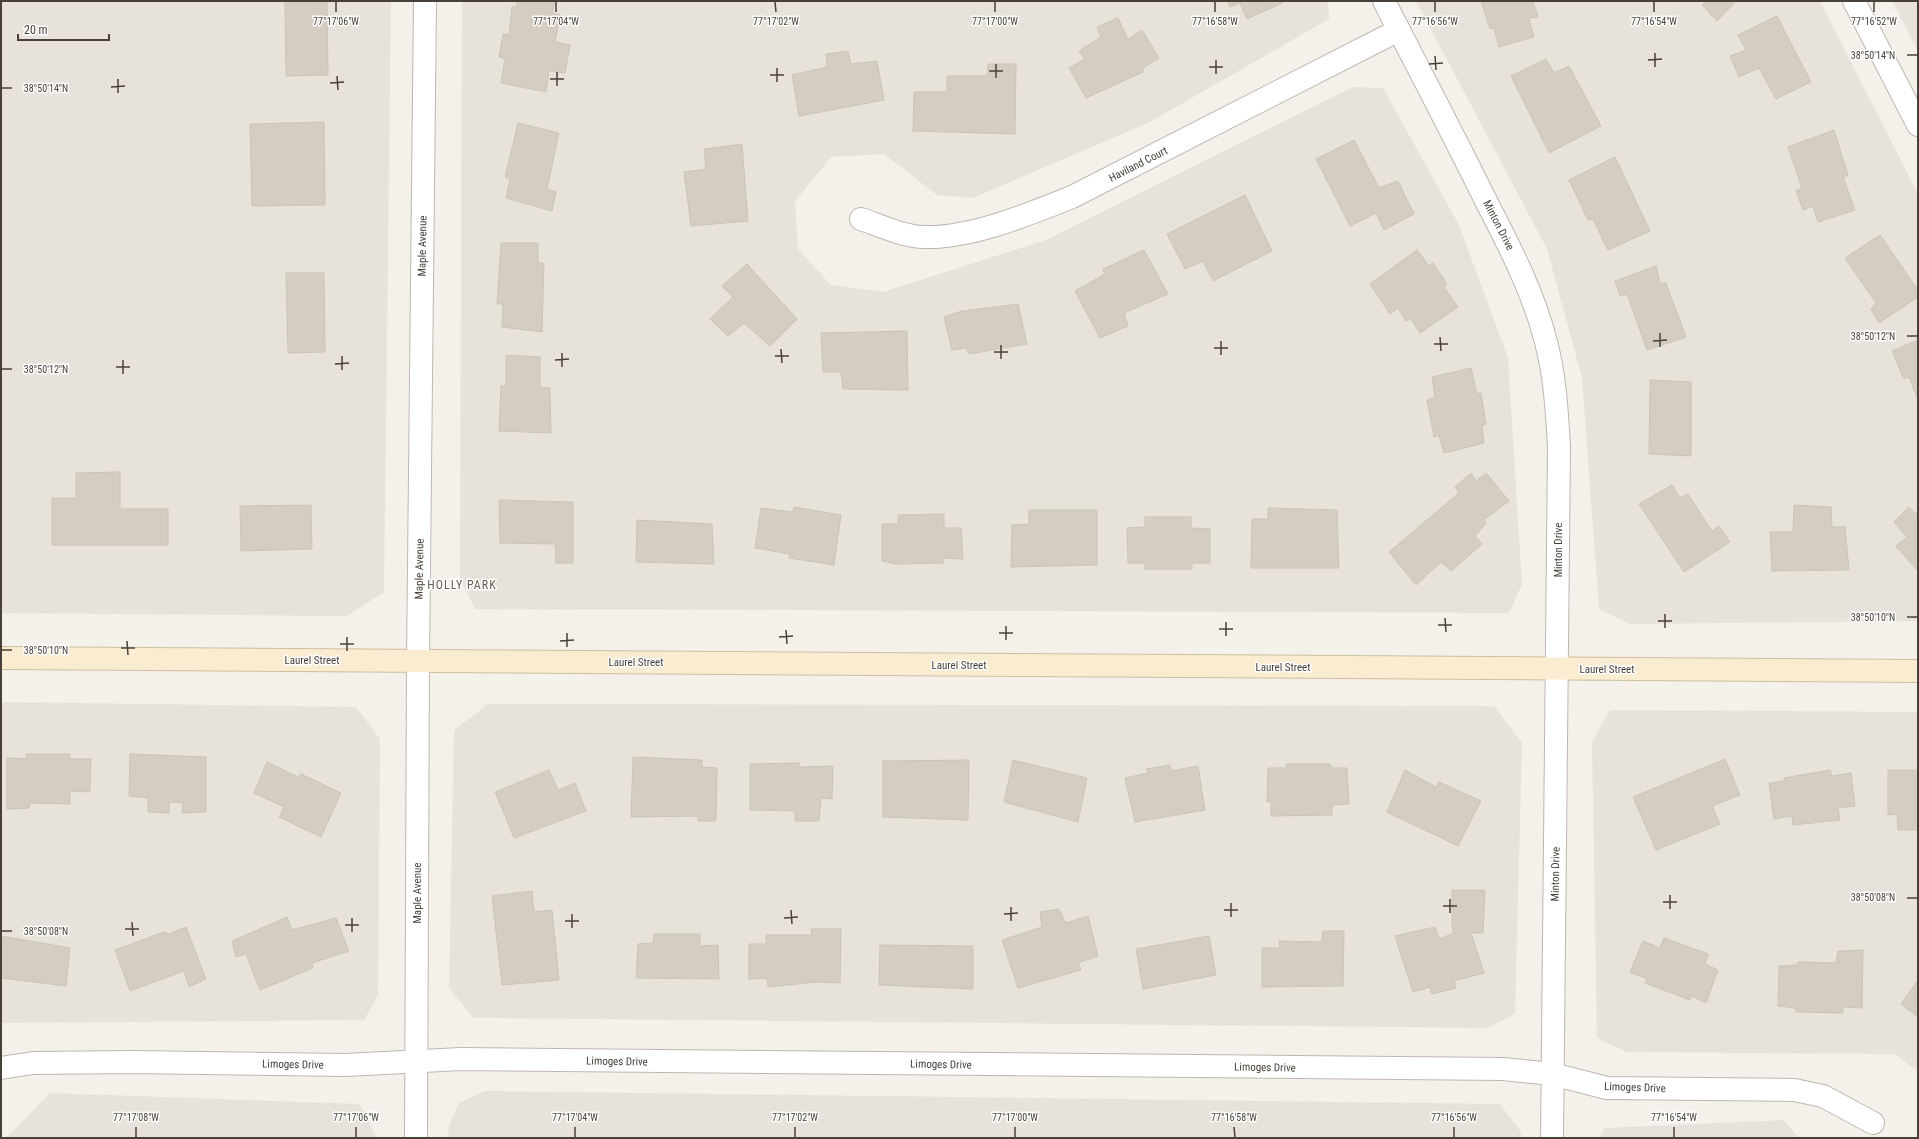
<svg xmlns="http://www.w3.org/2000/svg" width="1919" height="1139" viewBox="0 0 1919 1139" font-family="'Roboto Condensed',sans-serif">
  <rect width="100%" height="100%" fill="#f4f1eb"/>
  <g fill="#e7e2da">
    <path d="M1,1H391L384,592L347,616L1,613Z"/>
    <path d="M462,1H1328L1329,19L1148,123L973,198L937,195L884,154L831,157L795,201L798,249L831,285L883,292L1046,240L1353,87L1383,88L1459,225L1508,358L1522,584L1509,613L475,609L460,579Z"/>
    <path d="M1416,1H1820L1918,194V621L1630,624L1599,609L1582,378L1547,249Z"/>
    <path d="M1892,1H1918V51Z"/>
    <path d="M1,702L356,707L380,739L378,995L364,1020L1,1023Z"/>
    <path d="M488,704L1494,706L1522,743L1515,1014L1487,1028L473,1018L449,988L454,730Z"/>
    <path d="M1610,710L1918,712V1072L1895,1054L1626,1052L1597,1038L1592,742Z"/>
    <path d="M484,1091L1500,1104L1521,1132V1138H448L449,1125L459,1103Z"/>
    <path d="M50,1093L360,1104L377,1138H6Z"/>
    <path d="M1783,1120L1799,1138H1599L1605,1128Z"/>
  </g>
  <g fill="#d5ccc2" stroke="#cfc3b6">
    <path d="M285,1H327L328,75L286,76Z"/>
    <path d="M517,1H555L552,13L560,15L555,42L570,45L565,73L549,71L546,92L501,83L505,59L499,57L503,34L509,35L512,7H517Z"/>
    <path d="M1227,1H1281L1282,3L1247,19L1240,3L1230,7Z"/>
    <path d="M1481,1H1533L1538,17L1529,18L1534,37L1499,47L1494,28L1490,29Z"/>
    <path d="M1707,1H1736L1717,21L1702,5Z"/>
    <path d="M1777,16L1811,82L1776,99L1759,68L1739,77L1730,56L1746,50L1738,35Z"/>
    <path d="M1118,18L1128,39L1142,30L1159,58L1143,68V72L1086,98L1069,68L1085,59L1079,51L1101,37L1097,27Z"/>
    <path d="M848,51L851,64L877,61L884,100L799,116L792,75L827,67L826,54Z"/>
    <path d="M1546,59L1554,73L1569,66L1601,126L1549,153L1511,76Z"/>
    <path d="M988,64H1016L1015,134L913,131L914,92H947V76H987Z"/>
    <path d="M324,122L325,205L252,206L250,124Z"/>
    <path d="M518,123L559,133L547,189L556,192L552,211L506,198L510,179L505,177Z"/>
    <path d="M1834,130L1848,175L1843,177L1855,210L1818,222L1813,206L1803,210L1796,191L1802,188L1788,147Z"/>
    <path d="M1354,140L1379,188L1398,181L1414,214L1384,230L1376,213L1350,226L1316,159Z"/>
    <path d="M742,144L748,221L691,226L684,172L706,169L704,149Z"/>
    <path d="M1615,157L1650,231L1608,250L1593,219L1588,220L1569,180Z"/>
    <path d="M1245,195L1272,251L1213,281L1203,261L1185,269L1167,234Z"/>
    <path d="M1880,235L1918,290V297L1879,323L1871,309L1876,303L1845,258Z"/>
    <path d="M501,243H538V263H544L542,332L502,327L503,304H497Z"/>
    <path d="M1144,250L1168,294L1124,313L1128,326L1100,338L1075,291L1105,274L1103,269Z"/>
    <path d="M1417,250L1429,266L1433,263L1447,284L1444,287L1458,307L1420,333L1411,319L1406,321L1398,308L1390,314L1370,284Z"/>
    <path d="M747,264L797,319L770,346L744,323L728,336L710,319L733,297L722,286Z"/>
    <path d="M1656,266L1660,283H1666L1686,337L1647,350L1627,294L1620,296L1615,281Z"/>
    <path d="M286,273H324L325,352L288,353Z"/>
    <path d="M1018,304L1027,344L969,354L966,348L952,350L944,317L962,311Z"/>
    <path d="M907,331L908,390L843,389L841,372H823L821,333Z"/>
    <path d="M1918,340V400L1909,377L1904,379L1892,351Z"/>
    <path d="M506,355L540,357V387L550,388L551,433L499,431L501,386H506Z"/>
    <path d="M1471,368L1477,394L1481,393L1486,424L1482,426L1484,443L1444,453L1439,435L1434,437L1427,400L1435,397L1432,377Z"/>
    <path d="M1650,380L1691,382V456L1649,454Z"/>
    <path d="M120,472V509H168V545H52V498H76V473Z"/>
    <path d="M1471,473L1476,481L1486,473L1509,501L1484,520L1486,523L1475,536L1482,544L1451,571L1441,562L1416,585L1389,552L1459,493L1455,487Z"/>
    <path d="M1672,485L1680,498L1688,494L1712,531L1719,526L1730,542L1684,572L1639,504Z"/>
    <path d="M499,500L573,502V563H556L555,544L500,543Z"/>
    <path d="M311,505L312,549L241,551L240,506Z"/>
    <path d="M1794,505L1831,507L1832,527H1845L1849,570L1772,571L1770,532H1793Z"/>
    <path d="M794,507L841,515L834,565L789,558L790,554L755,548L761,508L793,512Z"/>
    <path d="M1909,507L1915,514L1918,512V571L1896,546L1907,537L1894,522Z"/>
    <path d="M1268,508L1337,510L1339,568H1251L1252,519H1268Z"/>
    <path d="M1029,510H1097V565L1011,567L1012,525L1029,524Z"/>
    <path d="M944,514V528H961L963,559L943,558V563L897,564L882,561V524H898V515Z"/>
    <path d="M1145,517H1191V528L1210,529V563H1192V569H1145V563H1128L1127,528L1145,527Z"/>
    <path d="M637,520L712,524L714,564L636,562Z"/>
    <path d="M26,754H70V759H91L90,792L70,791V804L30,803L29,808L7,809V758L26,759Z"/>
    <path d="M130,754L206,757V812L182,813L183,803L169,802V813L148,812V798L129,796Z"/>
    <path d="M633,757L702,760V767L717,768L716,821H698V816L631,817Z"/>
    <path d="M1725,759L1740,795L1712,806L1720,824L1656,850L1633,797Z"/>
    <path d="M969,760L968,820L883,817V761Z"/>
    <path d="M1013,760L1087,778L1078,822L1004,802Z"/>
    <path d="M267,762L298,777L301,774L341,793L321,837L279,817L284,807L254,793Z"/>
    <path d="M799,763V767L833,766L832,799L821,798L819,821H795V811L750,810V764Z"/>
    <path d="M1287,764H1330L1332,768H1347L1349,804L1332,805V815L1271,816V801L1267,802L1268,768H1286Z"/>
    <path d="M1170,765L1171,771L1198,766L1205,810L1135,822L1125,778L1148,773L1146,769Z"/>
    <path d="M549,770L558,790L575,783L586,811L514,838L495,792Z"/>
    <path d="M1405,770L1436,787L1439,782L1481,801L1458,846L1387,812Z"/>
    <path d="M1830,770L1832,776L1851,773L1855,806L1838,808L1840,820L1793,825L1792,816L1774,819L1769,783L1785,781L1784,778Z"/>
    <path d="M1888,770H1918V830H1898L1897,814L1888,815Z"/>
    <path d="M1452,890H1485L1483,933H1471L1484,973L1454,981L1456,988L1432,994L1430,987L1413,992L1395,936L1435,927L1439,939L1454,933L1452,926Z"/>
    <path d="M532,891L534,912L552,910L559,980L502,985L492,896Z"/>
    <path d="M1059,909L1066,923L1088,916L1098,956L1078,963L1081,970L1018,988L1002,940L1042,927L1040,912Z"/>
    <path d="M287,917L292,930L336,918L349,951L312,963L313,968L260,990L246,954L236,957L232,941Z"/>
    <path d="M186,927L206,979L189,987L184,971L130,991L115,950L164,932L169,934Z"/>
    <path d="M811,929H841L840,983L816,982L768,987L767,978L749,979V944H766V935H812Z"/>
    <path d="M1323,931H1344L1343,986L1262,987V948H1280L1279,941L1322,942Z"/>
    <path d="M654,934H700V946L718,945L719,979L636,978L638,944L653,943Z"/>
    <path d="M1,936L70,948L66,986L1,978Z"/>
    <path d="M1209,936L1216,975L1143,989L1136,949Z"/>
    <path d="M1664,938L1708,954L1705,964L1718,970L1706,1003L1692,996L1690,1000L1645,983L1647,979L1630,972L1643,941L1660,948Z"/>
    <path d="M880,945L973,946V989L879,985Z"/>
    <path d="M1863,950L1862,1008L1843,1007V1013L1796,1012L1795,1008L1778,1006L1779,966L1797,965L1798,962L1836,963L1838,951Z"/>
    <path d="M1918,980V1017L1901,1004Z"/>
  </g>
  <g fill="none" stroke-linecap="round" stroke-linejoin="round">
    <defs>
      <g id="street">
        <path d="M1384,1C1417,66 1451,130 1483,195C1507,242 1533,290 1546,342C1555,376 1557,412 1559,447L1552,1138"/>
        <path d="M1854,1L1918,125"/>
        <path d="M861,219C881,226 902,236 923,237C969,239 1030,214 1072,197L1399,30"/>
        <path d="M1,1068L33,1063L132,1062L346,1065L461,1059L1503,1069L1552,1074L1607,1088L1794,1090L1823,1096L1873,1123"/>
        <path d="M416,1138L418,661L425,1"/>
      </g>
      <path id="secondary" d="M1,658L1918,671"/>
    </defs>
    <use href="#street" stroke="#bfb7af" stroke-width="24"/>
    <use href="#secondary" stroke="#cfbea0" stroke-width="24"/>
    <use href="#street" stroke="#fff" stroke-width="22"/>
    <use href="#secondary" stroke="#f9ecd0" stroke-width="22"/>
  </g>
  <path fill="none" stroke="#48413a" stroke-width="1.5" d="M336,2V12M556,2V12M775,2L776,12M995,2V12M1215,2V12M1435,2V12M1654,2V12M1874,2V12M1655,53V67M1907,55H1917M1435,56L1436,70M1216,60V74M1648,60L1662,59M996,64V78M1429,64L1443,63M1209,67H1223M777,68V82M989,71H1003M557,72V86M770,75H784M337,76L338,90M118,79V93M550,79H564M330,83L344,82M111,87L125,86M2,88H12M1660,333V347M1907,336H1917M1440,337L1441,351M1221,341V355M1653,341L1667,340M1434,344H1448M1001,345V359M1214,348H1228M781,349L782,363M994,352H1008M562,353V367M342,356V370M775,356H789M123,360V374M555,360L569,359M335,364L349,363M116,367H130M2,369H12M1665,614V628M1907,617H1917M1445,618L1446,632M1658,621H1672M1226,622V636M1438,625H1452M1006,626V640M1219,629H1233M786,630L787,644M567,633V647M999,633H1013M347,637V651M779,637L793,636M127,641L128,655M560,641L574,640M340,644H354M121,648H135M2,650H12M1670,895V909M1907,898H1917M1450,899V913M1663,902H1677M1231,903V917M1443,906H1457M1011,907V921M791,910L792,924M1224,910H1238M572,914V928M1004,914L1018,913M352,918V932M784,918L798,917M565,921H579M132,922L133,936M345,925H359M125,929H139M2,931H12M136,1127V1137M356,1127V1137M575,1127V1137M795,1127V1137M1015,1127V1137M1234,1127L1235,1137M1454,1127V1137M1674,1127V1137"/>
  <g text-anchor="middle" stroke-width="3" stroke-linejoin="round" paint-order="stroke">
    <g font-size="11" fill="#48413a" stroke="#fff">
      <text transform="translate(1138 164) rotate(-27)" y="4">Haviland Court</text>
      <text transform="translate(1499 225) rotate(63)" y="4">Minton Drive</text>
      <text transform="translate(422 246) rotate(-89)" y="4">Maple Avenue</text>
      <text transform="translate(1558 550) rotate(-90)" y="4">Minton Drive</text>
      <text transform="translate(419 569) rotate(-89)" y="4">Maple Avenue</text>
      <text x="312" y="664">Laurel Street</text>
      <text x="636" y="666">Laurel Street</text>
      <text x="959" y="669">Laurel Street</text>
      <text x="1283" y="671">Laurel Street</text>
      <text x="1607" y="673">Laurel Street</text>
      <text transform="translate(1555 874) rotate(-89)" y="4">Minton Drive</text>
      <text transform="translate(417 893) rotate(-90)" y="4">Maple Avenue</text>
      <text transform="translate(617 1061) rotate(1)" y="4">Limoges Drive</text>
      <text transform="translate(293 1064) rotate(1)" y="4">Limoges Drive</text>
      <text transform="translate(941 1064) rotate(1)" y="4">Limoges Drive</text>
      <text transform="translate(1265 1067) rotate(1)" y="4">Limoges Drive</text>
      <text transform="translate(1635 1087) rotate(2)" y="4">Limoges Drive</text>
    </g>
    <g font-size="12" letter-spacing="1" fill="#695e52" stroke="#fff">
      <text x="462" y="589">HOLLY PARK</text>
    </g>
  </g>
  <g font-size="10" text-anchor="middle" fill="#48413a" stroke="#fff" stroke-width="3" stroke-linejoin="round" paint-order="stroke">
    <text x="336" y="25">77°17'06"W</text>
    <text x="556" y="25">77°17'04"W</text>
    <text x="776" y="25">77°17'02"W</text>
    <text x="995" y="25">77°17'00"W</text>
    <text x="1215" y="25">77°16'58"W</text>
    <text x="1435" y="25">77°16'56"W</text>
    <text x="1654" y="25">77°16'54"W</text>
    <text x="1874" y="25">77°16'52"W</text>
    <text x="1873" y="59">38°50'14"N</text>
    <text x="46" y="92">38°50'14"N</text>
    <text x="1873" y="340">38°50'12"N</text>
    <text x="46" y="373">38°50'12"N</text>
    <text x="1873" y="621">38°50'10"N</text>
    <text x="46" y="654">38°50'10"N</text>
    <text x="1873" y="901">38°50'08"N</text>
    <text x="46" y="935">38°50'08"N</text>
    <text x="136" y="1121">77°17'08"W</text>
    <text x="356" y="1121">77°17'06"W</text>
    <text x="575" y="1121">77°17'04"W</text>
    <text x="795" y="1121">77°17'02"W</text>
    <text x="1015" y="1121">77°17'00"W</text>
    <text x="1234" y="1121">77°16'58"W</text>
    <text x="1454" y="1121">77°16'56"W</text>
    <text x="1674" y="1121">77°16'54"W</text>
  </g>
  <rect width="1919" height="1139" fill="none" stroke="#48413a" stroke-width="4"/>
  <path d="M18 34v6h91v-6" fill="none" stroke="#48413a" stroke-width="2"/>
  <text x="24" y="34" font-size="12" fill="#48413a" stroke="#ffffff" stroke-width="3" paint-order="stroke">20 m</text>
</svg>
